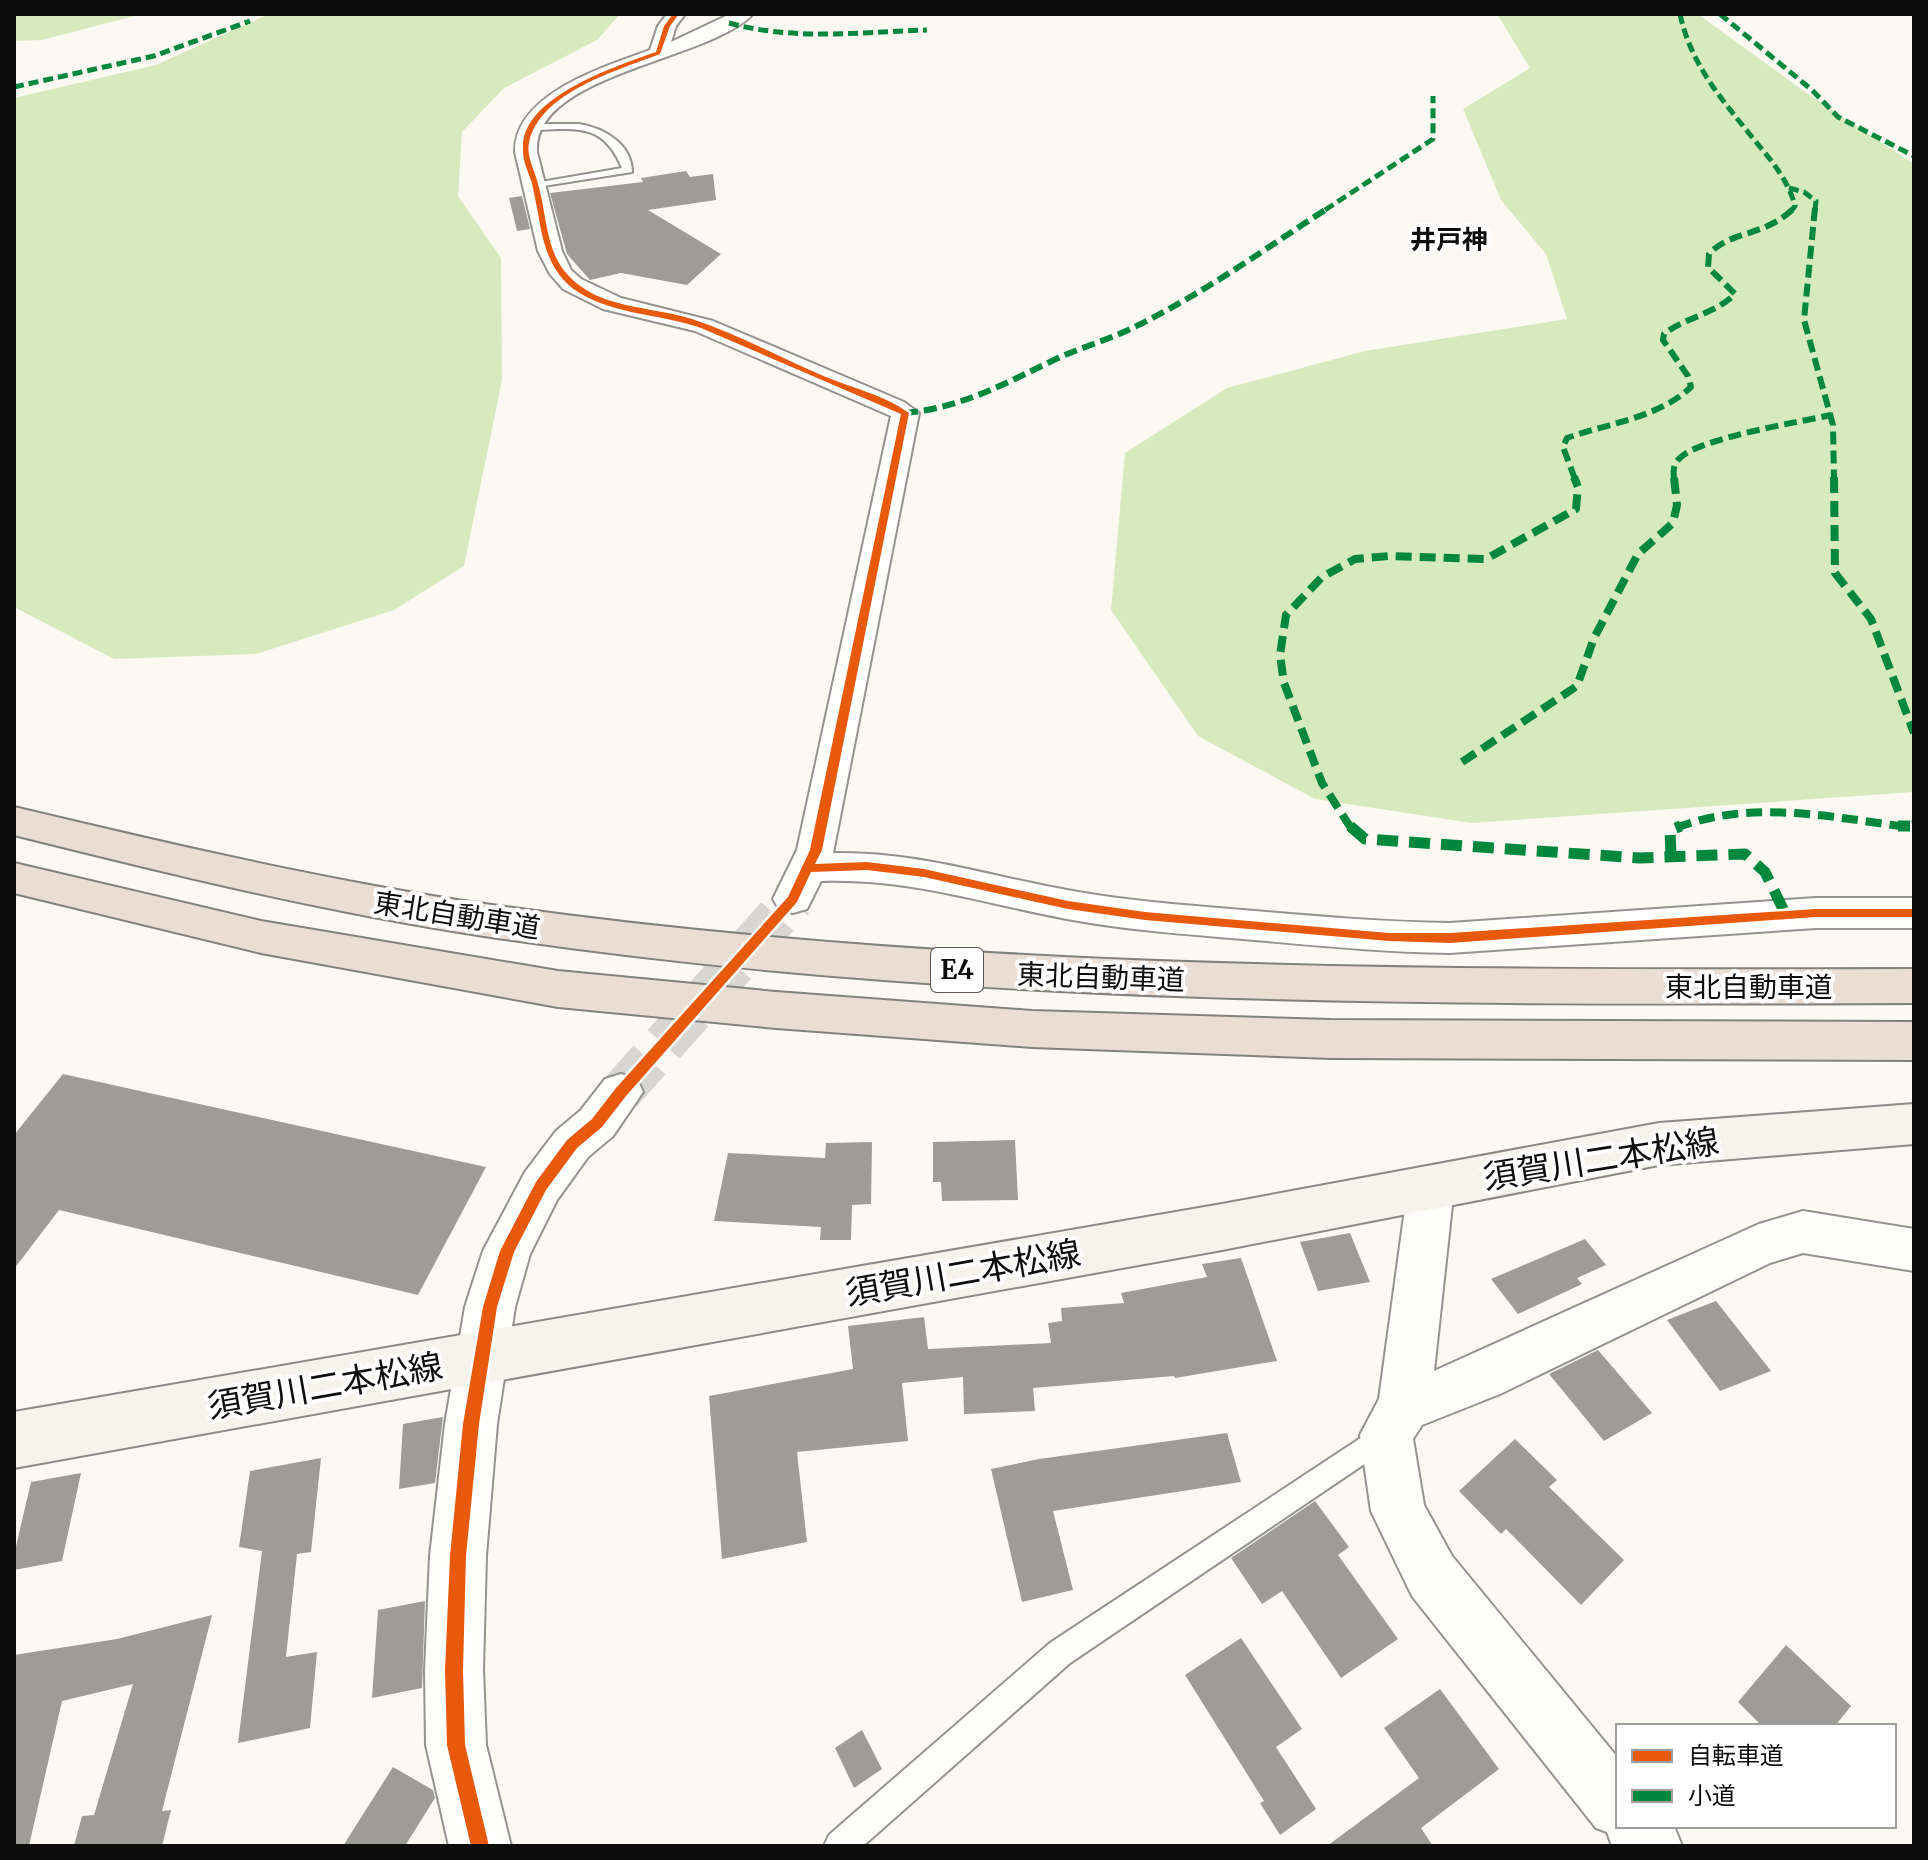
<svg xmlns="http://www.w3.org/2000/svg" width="1928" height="1860" viewBox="0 0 1928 1860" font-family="Merriweather,'Noto Sans JP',serif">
  <rect width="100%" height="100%" fill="#fbf9f2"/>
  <g fill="#d6eabe">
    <path d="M14,14H142L42,40L14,41Z"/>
    <path d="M269,14H620L597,40L504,88L462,132L458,196L501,258L502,380L464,566L394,610L256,654L114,659L14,607V98L156,65Z"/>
    <path d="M1497,14H1698L1805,92L1914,164V792L1472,823L1315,799L1198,736L1111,610L1125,453L1227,388L1365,351L1567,319L1546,254L1501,200L1463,109L1530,68Z"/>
  </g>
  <g fill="#9e9c98">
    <path d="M686,171L690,177L713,174L716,200L648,210L721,254L687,285L621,273L590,280L567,254L550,193L643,182L641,178Z"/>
    <path d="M522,196L530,229L517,231L509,198Z"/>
    <path d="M63,1074L486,1167L418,1295L59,1210L14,1269V1135Z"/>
    <path d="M1015,1140L1018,1200L942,1201L941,1182H933V1142Z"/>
    <path d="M872,1142L871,1204L852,1205L851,1240H820L821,1227L714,1221L728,1153L825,1158L826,1143Z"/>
    <path d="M1350,1233L1370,1282L1318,1291L1300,1242Z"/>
    <path d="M1585,1239L1606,1265L1577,1278L1582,1284L1518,1314L1491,1279Z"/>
    <path d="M1241,1258L1277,1361L1175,1378L1174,1376L1033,1388L1035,1411L964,1414L963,1377L902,1383L908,1441L797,1452L807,1542L722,1559L709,1396L853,1369L848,1326L924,1317L928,1349L1051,1343L1048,1323L1062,1321L1061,1308L1124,1303L1121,1293L1207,1277L1202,1264Z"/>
    <path d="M1716,1301L1771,1371L1720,1391L1667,1320Z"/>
    <path d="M1598,1350L1652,1413L1604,1441L1549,1374Z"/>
    <path d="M443,1417L435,1483L399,1489L403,1424Z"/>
    <path d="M1227,1433L1241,1482L1053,1511L1073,1590L1022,1602L991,1469L1039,1459Z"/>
    <path d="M1515,1439L1557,1480L1549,1487L1624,1560L1581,1605L1506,1529L1501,1534L1459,1491Z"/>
    <path d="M321,1458L311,1552L297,1554L286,1657L317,1652L310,1728L238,1743L262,1551L239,1547L250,1471Z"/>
    <path d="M81,1473L62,1561L14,1570V1555L31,1482Z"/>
    <path d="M1315,1501L1349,1547L1338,1555L1398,1639L1341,1678L1282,1591L1262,1604L1231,1558Z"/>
    <path d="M425,1601L422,1688L372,1698L378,1610Z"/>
    <path d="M212,1615L162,1811L171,1810L162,1846H74L82,1816L94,1815L133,1684L62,1701L29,1846H14V1655L117,1639Z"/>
    <path d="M1241,1638L1302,1729L1276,1747L1316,1809L1280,1835L1260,1803L1264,1801L1185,1675Z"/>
    <path d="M1786,1645L1851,1706L1835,1726H1762L1738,1702Z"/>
    <path d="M1440,1689L1499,1769L1421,1828L1433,1846H1327L1419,1778L1384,1728Z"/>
    <path d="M862,1730L882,1769L854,1788L835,1748Z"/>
    <path d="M393,1767L433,1790L435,1798L405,1846H343Z"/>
  </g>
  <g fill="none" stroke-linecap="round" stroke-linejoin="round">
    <path stroke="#d7d6d0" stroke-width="43" stroke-dasharray="43 21" stroke-linecap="butt" d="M621,1092L793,899"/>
    <defs>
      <g id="lane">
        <path d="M579,124C604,128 632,144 632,172L531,188V184L535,183L622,168C603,122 576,129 533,130L528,127L533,124Z"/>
        <path d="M1385,1422L1394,1426L1398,1435L1394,1444L1070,1663L863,1846H824L829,1835L1050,1643Z"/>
      </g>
      <g id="street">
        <path d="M667,14H685L676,26L671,42L730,14H753C711,60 532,74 537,152L562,251L571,270L581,279L621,298L713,321L904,402L919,413L833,853C914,851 989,876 1067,890C1125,901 1185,905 1243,910C1312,916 1381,922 1450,923L1816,898H1914V928H1816L1450,953C1381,952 1312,945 1243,939C1184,934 1125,930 1067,919C982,903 908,878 821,881L807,909L793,913L779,909L773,899L797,850L891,416L695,331L603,309L563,289L550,274L538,251L515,152C514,93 607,66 650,50L658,26Z"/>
        <path d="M621,1074L637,1079L643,1092L613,1136L588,1157L557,1200L530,1254L515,1307L497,1424L486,1556L483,1670L486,1745L511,1846H449L426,1745L425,1670L430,1556L445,1424L465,1307L483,1251L525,1172L556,1131L581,1110L605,1079Z"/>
        <path d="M1431,1167L1447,1173L1454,1187L1434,1371L1759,1224L1803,1211L1914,1229V1271L1803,1253L1770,1263L1500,1394L1422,1425L1413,1439L1424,1505L1452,1556L1618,1758V1826H1674L1682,1846H1612L1607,1832L1596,1828L1412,1596L1371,1511L1360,1435L1379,1399L1408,1187L1415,1173Z"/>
      </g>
      <path id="secondary" d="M1914,1104V1144L1659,1165L1222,1250L14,1468V1412L1222,1204L1659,1123Z"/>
      <g id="highway">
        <path d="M14,807C170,844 326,881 485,904C958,972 1437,970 1914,969V1003C1437,1005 957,1007 484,936C325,912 170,874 14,835Z"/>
        <path d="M14,863L261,921L558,971L776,992L1032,1011L1331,1020L1914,1022V1060L1331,1058L1032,1047L776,1028L558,1007L261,953L14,893Z"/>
      </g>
    </defs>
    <use href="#lane" stroke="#949390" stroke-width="4"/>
    <use href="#street" stroke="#949390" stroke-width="4"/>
    <use href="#secondary" stroke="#8b8a87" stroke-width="4"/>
    <use href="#highway" stroke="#81817d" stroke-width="4"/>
    <use href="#lane" fill="#fefefd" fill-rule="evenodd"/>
    <use href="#street" fill="#fefefd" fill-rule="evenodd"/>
    <use href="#secondary" fill="#f5f3ea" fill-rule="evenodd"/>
    <use href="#highway" fill="#eaded4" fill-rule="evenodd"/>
    <g stroke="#00873e" stroke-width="5" stroke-dasharray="10 5" stroke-linecap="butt">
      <path d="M1680,14C1691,66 1724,102 1756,142C1772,161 1789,182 1795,206L1792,210"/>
      <path d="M1720,14L1812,90L1838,117L1914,156"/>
      <path d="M729,23C794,41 861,32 927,30"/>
      <path d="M14,87L154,56L250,21"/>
      <path d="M1789,188L1804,192L1816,201L1815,210"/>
      <path d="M1325,210L1433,139V96"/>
    </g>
    <g stroke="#00873e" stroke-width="6" stroke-dasharray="13 6" stroke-linecap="butt">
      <path d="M1815,208L1804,320L1833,425L1834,479"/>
      <path d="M905,413C962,408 1008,382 1058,358C1080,348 1104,341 1126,331C1197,298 1262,251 1328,208"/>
      <path d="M1575,479L1563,447L1567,438C1609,423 1658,418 1691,387L1688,376L1663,340L1664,334C1686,317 1715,314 1735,294L1708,267L1709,254C1731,230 1765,237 1794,208"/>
      <path d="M1674,479C1673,470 1673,464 1681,457C1702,438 1799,422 1831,415"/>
    </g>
    <g stroke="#00873e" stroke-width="8" stroke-dasharray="16 8" stroke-linecap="butt">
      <path d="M1834,477L1835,573L1871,619L1914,733"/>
      <path d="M1462,762L1577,686L1594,638L1638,554L1673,523L1677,505L1674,477"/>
      <path d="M1351,828L1322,783L1284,683L1280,655L1286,615L1322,577L1355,559L1389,556L1486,559L1576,509L1578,487L1574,477"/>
      <path d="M1676,828C1751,799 1830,817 1907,827L1914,824"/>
    </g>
    <g stroke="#00873e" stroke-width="11" stroke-dasharray="21 11" stroke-linecap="butt">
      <path d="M1350,826L1365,839L1639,858L1745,854L1765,872L1786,915"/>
      <path d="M1898,826H1910"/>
      <path d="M1671,856L1670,830L1681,826"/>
    </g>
    <defs>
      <path id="cycleway" d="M673,14H679L670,26L660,54C619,70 539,92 529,143C526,156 535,171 538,184C547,214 545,251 568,275C598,309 651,306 692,319C738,334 781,358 826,377C853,388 886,396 909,413L822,850L815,864L867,862L924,869L1068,901L1145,912L1389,933H1450L1816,909H1914V917H1816L1450,943L1389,941L1145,920L1068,909L924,877L867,870L811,872L797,902L626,1096L602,1127L577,1148L546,1190L514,1252L497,1307L479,1424L466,1556L463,1670L465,1745L489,1846H471L447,1745L445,1670L450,1556L463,1424L483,1307L500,1251L536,1182L567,1140L592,1119L616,1088L788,897L810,850L901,414L701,328C662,314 614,315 578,292C550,274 543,244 538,213C536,203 534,193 532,183C528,171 522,160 523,147C523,96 617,66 656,52L664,26Z"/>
    </defs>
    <use href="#cycleway" stroke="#fff" stroke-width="5"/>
    <use href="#cycleway" fill="#e8590c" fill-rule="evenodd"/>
  </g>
  <g text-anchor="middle" stroke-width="8" stroke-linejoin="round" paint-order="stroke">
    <g font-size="26" font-weight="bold" fill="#0d0d0d" stroke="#fff">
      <text x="1449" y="249">井戸神</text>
    </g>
    <rect fill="#fff" stroke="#565656" stroke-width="2" x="931" y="948" width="52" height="44" rx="6"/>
    <g font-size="26" font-weight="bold" fill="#0d0d0d">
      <text x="957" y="979">E4</text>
    </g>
    <g font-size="28" fill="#0d0d0d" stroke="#fff">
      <text transform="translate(457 915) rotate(9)" y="10">東北自動車道</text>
      <text transform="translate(1101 977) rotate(2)" y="10">東北自動車道</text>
      <text x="1749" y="997">東北自動車道</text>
    </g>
    <g font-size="34" fill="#0d0d0d" stroke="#fff">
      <text transform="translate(1601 1159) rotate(-9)" y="12">須賀川二本松線</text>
      <text transform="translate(963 1273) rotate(-10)" y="12">須賀川二本松線</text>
      <text transform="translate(325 1386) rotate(-10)" y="12">須賀川二本松線</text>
    </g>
  </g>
  <rect width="1928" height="1860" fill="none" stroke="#0d0d0d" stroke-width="32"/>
  <rect x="1616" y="1724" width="280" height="104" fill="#ffffff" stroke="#9e9e9e" stroke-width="2"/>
  <rect x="1632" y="1750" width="40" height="12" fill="#e8590c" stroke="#9e9e9e" stroke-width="2"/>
  <text x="1688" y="1764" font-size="24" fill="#0d0d0d">自転車道</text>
  <rect x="1632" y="1790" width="40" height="12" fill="#00873e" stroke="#9e9e9e" stroke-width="2"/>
  <text x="1688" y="1804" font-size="24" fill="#0d0d0d">小道</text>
</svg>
